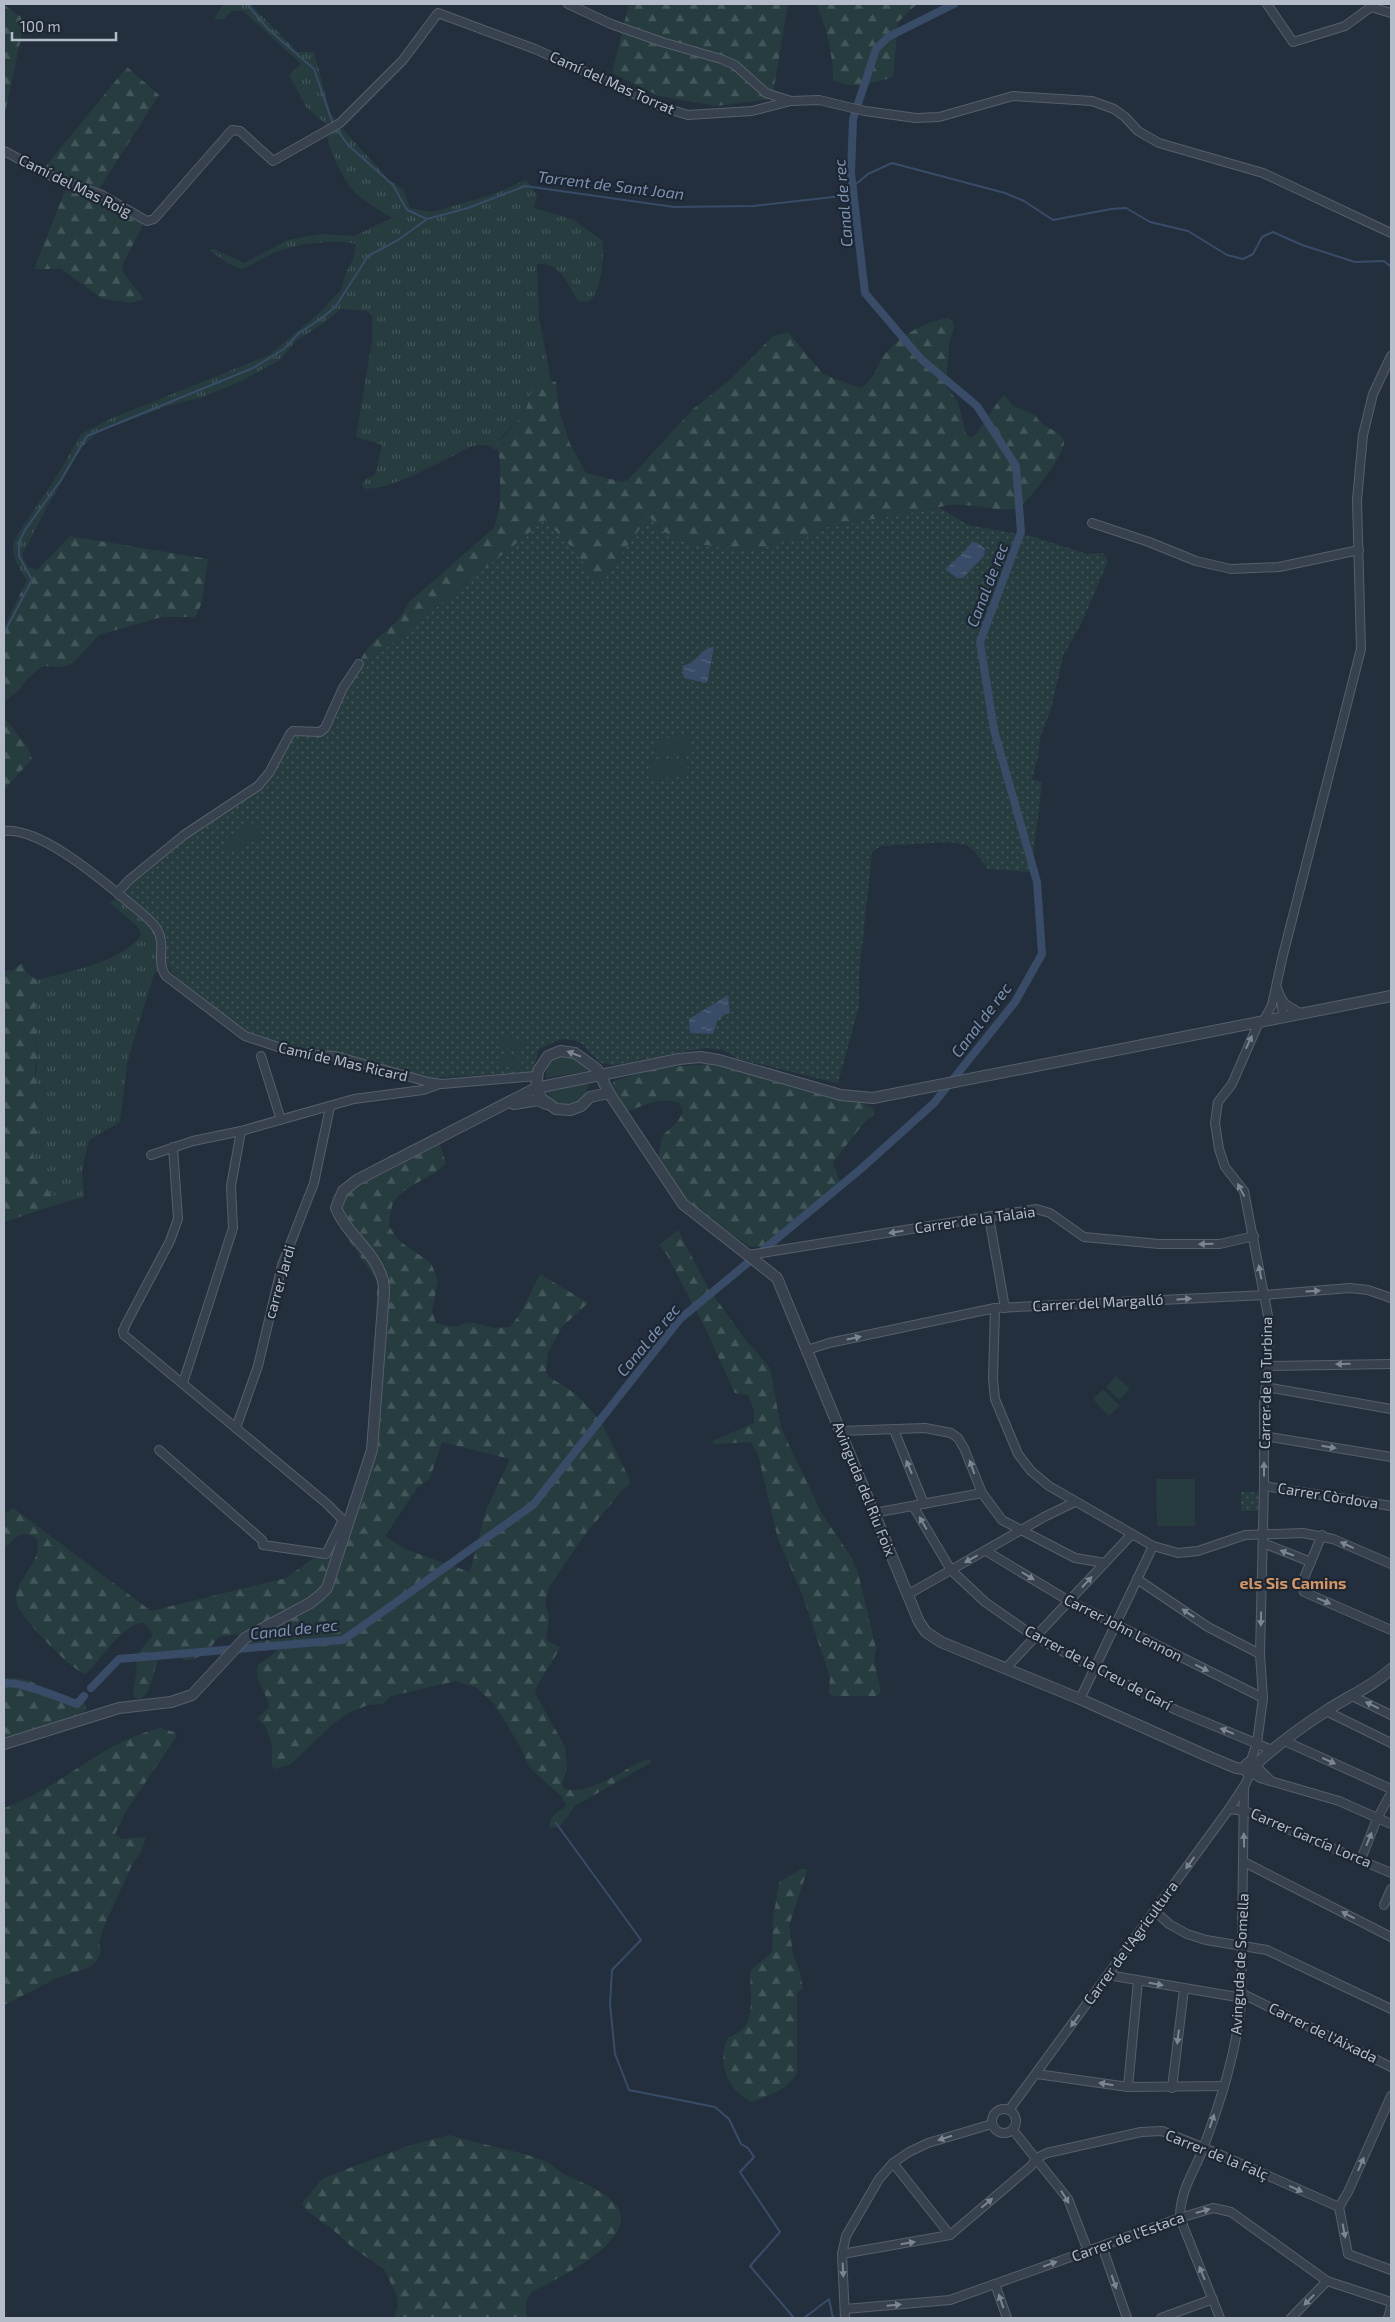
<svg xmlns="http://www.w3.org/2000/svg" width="1395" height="2322" viewBox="0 0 1395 2322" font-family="'Exo 2',sans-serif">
  <defs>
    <pattern id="grass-tufts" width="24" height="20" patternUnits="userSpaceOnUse" patternTransform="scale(1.25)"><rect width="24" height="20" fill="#263c3f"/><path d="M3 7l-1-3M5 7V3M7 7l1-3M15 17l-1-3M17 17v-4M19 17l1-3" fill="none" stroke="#435659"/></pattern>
    <pattern id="forest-firs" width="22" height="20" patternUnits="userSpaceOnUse" patternTransform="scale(1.25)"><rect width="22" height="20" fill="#263c3f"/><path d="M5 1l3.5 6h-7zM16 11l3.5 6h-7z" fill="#435659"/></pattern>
    <pattern id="park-dots" width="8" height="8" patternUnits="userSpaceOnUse" patternTransform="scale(1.25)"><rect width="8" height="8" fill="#263c3f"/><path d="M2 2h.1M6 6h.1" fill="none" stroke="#435659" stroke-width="1.8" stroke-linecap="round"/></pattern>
    <pattern id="water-ripples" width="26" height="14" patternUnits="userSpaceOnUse" patternTransform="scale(1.25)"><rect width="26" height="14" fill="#394c67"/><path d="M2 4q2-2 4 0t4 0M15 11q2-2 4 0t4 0" fill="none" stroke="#53647b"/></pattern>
  </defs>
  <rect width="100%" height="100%" fill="#242f3e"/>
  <g fill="url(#grass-tufts)">
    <path d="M223,4H250L298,52H314L330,112L341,127L389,180L404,190L410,208L432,212L494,194L526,180L537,195L534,208L572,219L603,241C604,257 602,293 588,302L578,301C567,284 561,262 537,264L539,317L551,381L537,378L525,412L500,439L497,450C492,448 487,445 482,445C471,444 459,453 449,458C426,469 392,488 366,489L362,485L366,479L375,475L382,445L356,437L372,341V316L367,311L341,309L324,323L296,341L280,360L241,381L206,396L168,406L98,432L81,448L48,505L23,553L22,556L28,567L37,570L27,580C18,567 10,556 14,540L60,471L81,434L110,419L269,355L318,314L341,290L345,275L353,259L356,244C334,238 291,245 271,254C261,259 252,265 242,269L229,264L209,250L214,249L244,263L288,240L321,234L354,236L392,218C359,197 350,195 334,157C329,145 326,138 328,126L306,107L289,75L301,64L243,11H232L223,19L214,20Z"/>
    <path d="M125,892C139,904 162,920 166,939C169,949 163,956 168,966L154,974L128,1059L120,1122L89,1140L82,1170L84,1197L61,1203C53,1194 41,1184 36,1174C23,1149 53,1125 37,1099L32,1098C34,1083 38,1067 38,1052C37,1039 34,1026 34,1014C34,1001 42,993 37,980C68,971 122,963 141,935L138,927L110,903Z"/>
  </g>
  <g fill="url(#forest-firs)" fill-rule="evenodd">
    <path d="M629,4H788L772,99L716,106L659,96L612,73Z"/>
    <path d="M816,4H917L898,22L893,77C872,83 854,91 833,80C833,53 827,28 816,4Z"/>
    <path d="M4,5L20,16L24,24L4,118Z"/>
    <path d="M127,67L159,95L94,197L144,223L122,266L125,275L144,299L131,303L103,299L61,269H34L69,181L45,167Z"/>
    <path d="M949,318L953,322L954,328L949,345L946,386L958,402L966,434L971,437L976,434L1000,399L1005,395L1012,405L1036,416C1041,429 1064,430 1064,443C1064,455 1026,507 1015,509C1000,512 970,503 951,505C942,506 933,509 925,511C892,516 860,521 827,527L809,537L776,543L759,550L727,548L687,543L655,528L598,588L577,553L545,521L358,671C360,648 383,635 398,620C402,615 405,609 408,603L494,528L500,506V461L497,444L525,412L537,377L556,382L559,410L570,444L586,473L622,482L628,480L693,409L731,379L773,336L788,332L823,374L860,388C873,382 876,368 883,357C897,337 924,321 949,318Z"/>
    <path d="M70,536L208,559L202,603L195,617H162L105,633L99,635L72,664L61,667L45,666L40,668L26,680L19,690L4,702V627L27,580Z"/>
    <path d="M4,717L28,748L32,759L4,790Z"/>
    <path d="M22,963L27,973L37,980L40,993L34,1010L38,1058L35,1069L36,1087L32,1097L37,1099C53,1125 23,1149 36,1174C41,1184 53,1194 61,1203L4,1222V971L13,970Z"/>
    <path d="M713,1064L778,1083L864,1104L873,1108L875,1113L863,1124L833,1162L841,1186L775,1245L750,1247L689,1205L658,1158L662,1136L678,1121L683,1112L679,1103C660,1096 645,1106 627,1111L611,1089L614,1081L655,1068Z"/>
    <path d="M436,1132L446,1163C432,1179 397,1188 392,1206C390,1212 390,1219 389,1226L398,1240L431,1263L438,1281L432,1311L436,1323L454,1327L469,1322L495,1328L510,1327L520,1314L540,1274L588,1303L562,1327L548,1352L546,1371L548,1376L576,1394L601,1422L630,1480L629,1485L624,1488L583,1537L549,1587L545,1604L549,1618L546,1640L560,1647C554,1661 537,1682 535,1693L565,1747L567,1768L562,1784L564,1788C584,1798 623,1770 642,1761L648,1759L652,1762L575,1806L560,1826L550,1828C548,1817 558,1812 566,1806L562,1797L529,1767L521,1748L495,1705L477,1688L456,1681L391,1696L383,1704L368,1705L348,1713L332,1725L291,1764L276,1769L272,1766V1746L266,1727L257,1718L269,1708C269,1693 253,1684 258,1665L276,1652L278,1647L275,1644L249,1648L237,1634L219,1637L207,1652L194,1659L184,1660C148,1633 161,1687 140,1700L135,1698C130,1687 140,1674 135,1657L152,1636L151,1631L144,1623C126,1620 99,1662 86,1674C73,1672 27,1623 20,1610C17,1606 16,1600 16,1595C19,1575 43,1561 37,1539C22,1527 14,1539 4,1549V1514L13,1508L151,1611L286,1578L339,1540L375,1418L377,1281L333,1217L332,1197L351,1176ZM442,1442L510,1459L486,1510L470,1572L405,1549L385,1536L417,1488L430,1478Z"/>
    <path d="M678,1230L708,1288L745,1339L770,1368L781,1428L822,1514L852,1558L858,1573L876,1648L874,1659L880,1688V1693L875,1696H832L829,1693L830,1677L802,1594L778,1539L758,1455L751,1442L715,1444L712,1441L754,1423V1410L748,1395L735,1393L706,1330L667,1255L659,1245Z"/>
    <path d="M17,1678L28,1680L63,1697L84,1703L86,1708L84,1713L4,1741V1679Z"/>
    <path d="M161,1728L174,1732L177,1736L128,1808L115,1834L122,1839L146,1837L141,1852L132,1865L105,1924L99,1942L101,1952L96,1962L90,1967L57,1978L4,2005V1808C60,1789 102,1741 161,1728Z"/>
    <path d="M801,1869H807L806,1874L789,1926L793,1954L800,1973L803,1989L797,1992V2073C788,2090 768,2096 751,2102C728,2089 716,2063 728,2038C733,2035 738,2033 742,2030C755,2018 750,1990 750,1974L752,1969L770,1954L772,1949L773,1920L779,1882Z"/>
    <path d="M449,2135C481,2145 514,2149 545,2161C552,2164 557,2170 564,2174C582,2184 634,2199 618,2230C604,2257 558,2278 532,2292C525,2301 524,2307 527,2318H394L398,2306L397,2296L384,2269L353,2248L332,2229L307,2211L302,2203L322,2179L331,2175L408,2146Z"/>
  </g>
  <g fill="url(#park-dots)">
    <path d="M940,508L968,525L1031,536L1087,554L1103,553L1108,561L1082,622L1063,656L1052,705L1040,739L1038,757L1032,779L1042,783L1031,872L988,869L975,852L966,845L949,842L881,846L872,852L859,975V1006L838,1083L738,1059L722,1050L704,1048L614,1065L600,1063L582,1044L574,1040L561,1039L539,1049L533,1072L432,1078L345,1055L298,1049L246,1031L190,989L170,970L164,958L167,941L164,930L125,892L136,878L187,835L265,784L294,734L325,733L358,671L545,520L577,553L598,587L649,516L653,521L655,528L687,543L727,548L759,550L776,543L809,537L827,527Z"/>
    <path d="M1241,1492H1258L1259,1511H1241Z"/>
  </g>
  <g fill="#263c3f">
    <path d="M691,736L692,754L656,757L654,739Z"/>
    <path d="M687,758L688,776L651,779L650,761Z"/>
    <path d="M255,822L264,836L230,853L223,840Z"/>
    <path d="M501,1036L526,1040L524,1051L500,1047Z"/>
    <path d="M499,1054L523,1058L521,1069L497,1065Z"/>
    <path d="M569,1055L581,1060L588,1071L546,1078V1065L552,1058Z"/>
    <path d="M588,1083C588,1110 560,1113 546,1091Z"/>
    <path d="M1116,1376L1130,1389L1119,1400L1106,1387Z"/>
    <path d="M1103,1389L1120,1406L1109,1416L1093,1399Z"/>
    <path d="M1156,1479H1195V1526H1157Z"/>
  </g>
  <g fill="url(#water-ripples)">
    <path d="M972,542L978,543L985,549L984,556L963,578H957L945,569L961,555Z"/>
    <path d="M714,647L707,683L684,678L682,666C698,663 700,648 714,647Z"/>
    <path d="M728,995L730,1013L723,1015L720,1020L718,1019L713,1034L690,1033L689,1019Z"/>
  </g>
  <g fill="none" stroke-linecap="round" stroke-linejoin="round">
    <g stroke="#394c67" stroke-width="2">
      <path d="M247,4L268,29L314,69L333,124"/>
      <path d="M336,128L348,145L393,185L407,210L427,219L468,208L525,186L674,207L754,206L842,196L868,174L892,163L1005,193L1024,201L1053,220L1111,209L1126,208L1150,222L1188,231L1227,255L1243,259L1253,254L1262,237L1273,232L1302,245L1355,262L1384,261L1391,267"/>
      <path d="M4,633L32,580L19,556V542L25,530L61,480L87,436L253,368L284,349L299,333L322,318L336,306L368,256L398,240L427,219"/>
      <path d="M556,1823L641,1940L612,1970L610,2004L615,2054L629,2090L715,2107L729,2119L741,2144L748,2148L754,2157L740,2172L780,2232L750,2266L794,2318"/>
      <path d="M804,2318L829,2299L833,2318"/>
    </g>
    <g stroke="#394c67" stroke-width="8">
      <path d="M4,1684C16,1679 63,1699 77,1704L84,1696"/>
      <path d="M91,1688L119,1659L343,1640L533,1505L680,1319L862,1168L934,1103L1015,1002L1042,954L1037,882L994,730L980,642L1021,532L1016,466L977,406L921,359L865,293L851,173L853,119L876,49L888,37L954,4"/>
    </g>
    <defs>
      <g id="minor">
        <path d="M568,4L611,24L662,42L721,59L735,65L766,93L791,101L819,100L865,111L916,118L939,117L1013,96L1092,101L1114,109L1125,117L1138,131L1159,143L1263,173L1391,233"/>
        <path d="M1267,4L1293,42L1345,26L1371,7L1391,13"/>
        <path d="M4,151L57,179L102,195L147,221L154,219L232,130L240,131L273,161L340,123L403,60L438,13L535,49L665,108L688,115L752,111L791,101"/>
        <path d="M1092,523L1149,542L1196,561L1231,569L1279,567L1359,550"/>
        <path d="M4,831C41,828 98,877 126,900C136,909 149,917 157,929C167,945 155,961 166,976L245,1036L299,1054L335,1056L428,1082L442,1084L536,1076"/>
        <path d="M119,895V891L129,880L184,835L258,786L269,773L290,734L293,731L320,732L325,728L343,688L359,664"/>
        <path d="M1277,988L1281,998L1283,1017"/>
        <path d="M1281,998L1285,1004L1300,1013"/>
        <path d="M1264,1020L1272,1005L1282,959L1361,649L1357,500L1363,435L1373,394L1391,356"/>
        <path d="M261,1056L281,1120"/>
        <path d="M151,1155L193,1141L241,1131L354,1099L423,1090L437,1085"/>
        <path d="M989,1217L1005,1308"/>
        <path d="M749,1255L1036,1209L1050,1213L1084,1237L1159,1244H1220L1254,1236"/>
        <path d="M995,1308L993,1379L995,1399L1018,1454L1031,1471L1049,1486L1153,1546L1178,1553L1198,1551L1245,1535L1303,1533L1333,1539L1391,1564"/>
        <path d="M807,1350L829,1343L995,1308L1265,1295L1350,1288L1368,1290L1391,1298"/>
        <path d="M1268,1366L1391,1364"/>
        <path d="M183,1383L233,1228L231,1186L241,1131"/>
        <path d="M1266,1387L1391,1409"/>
        <path d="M236,1428L258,1366L282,1265L314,1183L330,1107"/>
        <path d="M894,1430L924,1504"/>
        <path d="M840,1431L925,1428L951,1433L958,1438L964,1448L982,1493L1002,1520L1075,1558L1105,1563"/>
        <path d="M1264,1436L1391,1457"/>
        <path d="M159,1450L262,1540L263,1545L326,1554L343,1520L326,1503L124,1335L123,1331L126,1324L170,1241L178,1219L173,1147"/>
        <path d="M1264,1486L1391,1506"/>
        <path d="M913,1506L951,1570L985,1602L1035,1637L1176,1710L1272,1750"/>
        <path d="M874,1513L982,1493"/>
        <path d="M1322,1535L1301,1585L1304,1592L1391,1630"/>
        <path d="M1263,1543L1311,1562"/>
        <path d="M986,1551L1069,1601L1263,1698"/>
        <path d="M1137,1579L1208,1627L1260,1654"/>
        <path d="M907,1595L1044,1517L1075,1502"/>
        <path d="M1006,1668L1132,1534"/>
        <path d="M1352,1696L1391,1715"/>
        <path d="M1080,1699L1153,1546"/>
        <path d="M1326,1711L1391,1743"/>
        <path d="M1286,1740L1289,1743L1391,1789"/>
        <path d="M1250,1763L1257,1743L1263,1698L1260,1654L1264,1486V1403L1268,1366L1269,1321L1244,1191L1225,1167L1219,1149L1215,1123L1218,1102L1232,1084L1259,1022"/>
        <path d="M1256,1766L1269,1779"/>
        <path d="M1253,1773L1260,1778L1339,1801L1391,1824"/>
        <path d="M1229,1809L1245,1811L1391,1873"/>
        <path d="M1361,1859L1377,1819L1391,1793"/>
        <path d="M1244,1862L1391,1937"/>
        <path d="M1384,1905L1391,1889"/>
        <path d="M1155,1911L1169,1924L1187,1934L1206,1940L1267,1950L1391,2009"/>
        <path d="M1108,1975L1237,1997L1245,1995L1391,2067"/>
        <path d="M1037,2074L1128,2087L1224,2086"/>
        <path d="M1128,2087L1138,1981"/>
        <path d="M1172,2088L1184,1989"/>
        <circle cx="1004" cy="2121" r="12"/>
        <path d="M1009,2110L1229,1809L1244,1786"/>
        <path d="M1013,2130L1068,2199L1088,2251"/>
        <path d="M893,2163L950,2235"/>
        <path d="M1339,2207L1348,2192L1391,2096"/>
        <path d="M1102,2246L1127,2318"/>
        <path d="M842,2254L950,2235L1031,2166L1037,2158L1047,2153L1141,2132L1162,2131L1214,2152L1339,2207L1348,2254L1391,2270"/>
        <path d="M995,2284L1007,2318"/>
        <path d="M845,2309L950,2300L1180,2218L1213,2208L1231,2212L1327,2281L1391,2302"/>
        <path d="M845,2318L842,2254L846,2236L879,2179L893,2163L909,2152L928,2143L992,2124"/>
        <path d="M1161,2318L1213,2299"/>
        <path d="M1220,2318L1180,2218C1180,2189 1195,2171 1204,2146C1221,2100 1236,2053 1241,2004L1244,1787L1250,1774"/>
        <path d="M1291,2318L1327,2281"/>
        <path d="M1388,2318L1391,2307"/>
      </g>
      <g id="tertiary">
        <path d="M609,1093L590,1097L581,1106L570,1110L556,1109L542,1099L536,1088L538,1071L548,1056L560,1051L575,1053L597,1069L609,1093L683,1204L777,1278L919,1622L926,1632L941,1642L1080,1699L1205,1755L1236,1768L1245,1769"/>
        <path d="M514,1104L538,1100L546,1104"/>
        <path d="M4,1744L119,1708L171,1702L192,1695L245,1638L310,1603L319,1596L327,1588L372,1450L383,1305C384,1297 385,1289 383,1281C376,1252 347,1235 336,1208L343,1191L357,1180L536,1088L679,1059L700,1057L719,1060L841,1095L873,1098L1391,996"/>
        <circle cx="1251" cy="1768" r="5.5"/>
        <path d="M1255,1765C1277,1745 1301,1727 1326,1711C1348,1696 1372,1687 1391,1669"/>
      </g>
    </defs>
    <use href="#minor" stroke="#565f6c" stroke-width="10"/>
    <use href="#tertiary" stroke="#565f6c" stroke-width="12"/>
    <use href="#minor" stroke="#38414e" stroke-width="8"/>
    <use href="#tertiary" stroke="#38414e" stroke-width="10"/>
  </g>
  <defs><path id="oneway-solid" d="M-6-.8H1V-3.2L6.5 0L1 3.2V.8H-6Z" transform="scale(1.25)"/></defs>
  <g fill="#7c8592">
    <use href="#oneway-solid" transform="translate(1249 1042) rotate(-65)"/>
    <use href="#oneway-solid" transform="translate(574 1054) rotate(-159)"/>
    <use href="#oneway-solid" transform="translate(1241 1190) rotate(-118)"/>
    <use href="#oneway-solid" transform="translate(896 1232) rotate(171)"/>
    <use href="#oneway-solid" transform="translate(1206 1244) rotate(179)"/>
    <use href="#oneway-solid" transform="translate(1260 1272) rotate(-101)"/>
    <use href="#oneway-solid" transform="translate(1313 1291) rotate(-4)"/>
    <use href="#oneway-solid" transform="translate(1184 1299) rotate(-3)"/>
    <use href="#oneway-solid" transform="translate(854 1338) rotate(-12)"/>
    <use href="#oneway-solid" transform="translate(1343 1364) rotate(179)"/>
    <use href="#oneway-solid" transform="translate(1329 1447) rotate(9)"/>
    <use href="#oneway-solid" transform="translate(909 1467) rotate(-113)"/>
    <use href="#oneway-solid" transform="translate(972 1467) rotate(-109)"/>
    <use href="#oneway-solid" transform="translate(1264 1469) rotate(-90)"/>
    <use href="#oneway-solid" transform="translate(923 1523) rotate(-120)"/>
    <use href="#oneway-solid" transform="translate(1347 1545) rotate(-156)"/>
    <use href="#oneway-solid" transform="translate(1287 1553) rotate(-159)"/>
    <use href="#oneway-solid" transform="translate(971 1559) rotate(151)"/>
    <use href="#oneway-solid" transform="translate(1028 1576) rotate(32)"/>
    <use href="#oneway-solid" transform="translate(1087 1582) rotate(-47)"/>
    <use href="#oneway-solid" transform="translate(1324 1601) rotate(23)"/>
    <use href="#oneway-solid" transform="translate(1188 1613) rotate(-146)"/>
    <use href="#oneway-solid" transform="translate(1261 1619) rotate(91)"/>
    <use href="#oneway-solid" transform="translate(1202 1668) rotate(26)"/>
    <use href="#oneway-solid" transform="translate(1372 1705) rotate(-154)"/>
    <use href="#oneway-solid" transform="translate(1227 1731) rotate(-158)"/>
    <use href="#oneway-solid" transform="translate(1329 1761) rotate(24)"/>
    <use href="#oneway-solid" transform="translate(1369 1839) rotate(-68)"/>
    <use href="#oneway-solid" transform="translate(1244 1840) rotate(-91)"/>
    <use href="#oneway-solid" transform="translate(1190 1863) rotate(126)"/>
    <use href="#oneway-solid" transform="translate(1348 1915) rotate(-153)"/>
    <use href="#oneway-solid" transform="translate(1156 1984) rotate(10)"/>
    <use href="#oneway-solid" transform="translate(1075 2021) rotate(126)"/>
    <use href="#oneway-solid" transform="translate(1178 2037) rotate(97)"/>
    <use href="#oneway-solid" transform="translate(1106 2084) rotate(-171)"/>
    <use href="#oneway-solid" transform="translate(1212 2121) rotate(-72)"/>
    <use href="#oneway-solid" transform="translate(945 2138) rotate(162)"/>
    <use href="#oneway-solid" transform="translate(1361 2164) rotate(-66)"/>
    <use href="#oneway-solid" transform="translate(1296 2189) rotate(24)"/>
    <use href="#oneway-solid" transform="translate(1065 2197) rotate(58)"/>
    <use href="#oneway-solid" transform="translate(987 2203) rotate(-40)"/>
    <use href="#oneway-solid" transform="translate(1203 2211) rotate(-16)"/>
    <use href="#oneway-solid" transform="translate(1344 2231) rotate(79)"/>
    <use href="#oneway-solid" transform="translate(908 2243) rotate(-9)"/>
    <use href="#oneway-solid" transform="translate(1050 2264) rotate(-20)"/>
    <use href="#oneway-solid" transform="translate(843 2270) rotate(87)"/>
    <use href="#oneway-solid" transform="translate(1202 2273) rotate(-112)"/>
    <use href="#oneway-solid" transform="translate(1114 2282) rotate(71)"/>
    <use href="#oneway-solid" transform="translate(1309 2300) rotate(134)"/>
    <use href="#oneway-solid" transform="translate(1001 2301) rotate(-110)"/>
    <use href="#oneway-solid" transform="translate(894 2305) rotate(-5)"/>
  </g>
  <g text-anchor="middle" stroke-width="4.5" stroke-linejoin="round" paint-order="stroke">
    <g font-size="15" fill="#b4bcc9" stroke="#1d2633">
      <text transform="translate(612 83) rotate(24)" y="5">Camí del Mas Torrat</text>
      <text transform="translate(75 186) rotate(26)" y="5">Camí del Mas Roig</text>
      <text transform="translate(343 1062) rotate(13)" y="5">Camí de Mas Ricard</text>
      <text transform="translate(975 1220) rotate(-8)" y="5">Carrer de la Talaia</text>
      <text transform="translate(280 1282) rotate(-74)" y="5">carrer Jardi</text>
      <text transform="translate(1098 1303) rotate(-3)" y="5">Carrer del Margalló</text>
      <text transform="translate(1266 1383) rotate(-89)" y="5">Carrer de la Turbina</text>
      <text transform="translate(864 1489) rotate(68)" y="5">Avinguda del Riu Foix</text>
      <text transform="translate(1328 1496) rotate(9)" y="5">Carrer Còrdova</text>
      <text transform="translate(1123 1628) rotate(27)" y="5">Carrer John Lennon</text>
      <text transform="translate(1098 1668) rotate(28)" y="5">Carrer de la Creu de Garí</text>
      <text transform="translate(1311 1838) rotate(23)" y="5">Carrer García Lorca</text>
      <text transform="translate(1131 1943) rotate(-54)" y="5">Carrer de l'Agricultura</text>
      <text transform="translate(1240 1964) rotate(-87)" y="5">Avinguda de Somella</text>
      <text transform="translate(1323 2033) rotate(26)" y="5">Carrer de l'Aixada</text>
      <text transform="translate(1217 2155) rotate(22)" y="5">Carrer de la Falç</text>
      <text transform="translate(1128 2237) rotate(-20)" y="5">Carrer de l'Estaca</text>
    </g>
    <g font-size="16" font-style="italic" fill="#7c92b1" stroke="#1d2633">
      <text transform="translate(611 185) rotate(7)" y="6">Torrent de Sant Joan</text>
      <text transform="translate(843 203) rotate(-95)" y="6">Canal de rec</text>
      <text transform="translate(987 585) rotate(-69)" y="6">Canal de rec</text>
      <text transform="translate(981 1020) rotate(-53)" y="6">Canal de rec</text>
      <text transform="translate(648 1340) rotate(-50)" y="6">Canal de rec</text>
      <text transform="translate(294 1629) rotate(-6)" y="6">Canal de rec</text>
    </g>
    <g font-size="16" font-weight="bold" fill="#d59563" stroke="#1d2633">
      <text x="1293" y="1589">els Sis Camins</text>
    </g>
  </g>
  <rect width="1395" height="2322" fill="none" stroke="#b4bcc9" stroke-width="10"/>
  <path d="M12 32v8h104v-8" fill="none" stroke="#b4bcc9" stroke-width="2.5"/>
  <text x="20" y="32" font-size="15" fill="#b4bcc9" stroke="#1d2633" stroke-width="4" paint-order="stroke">100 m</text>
</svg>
